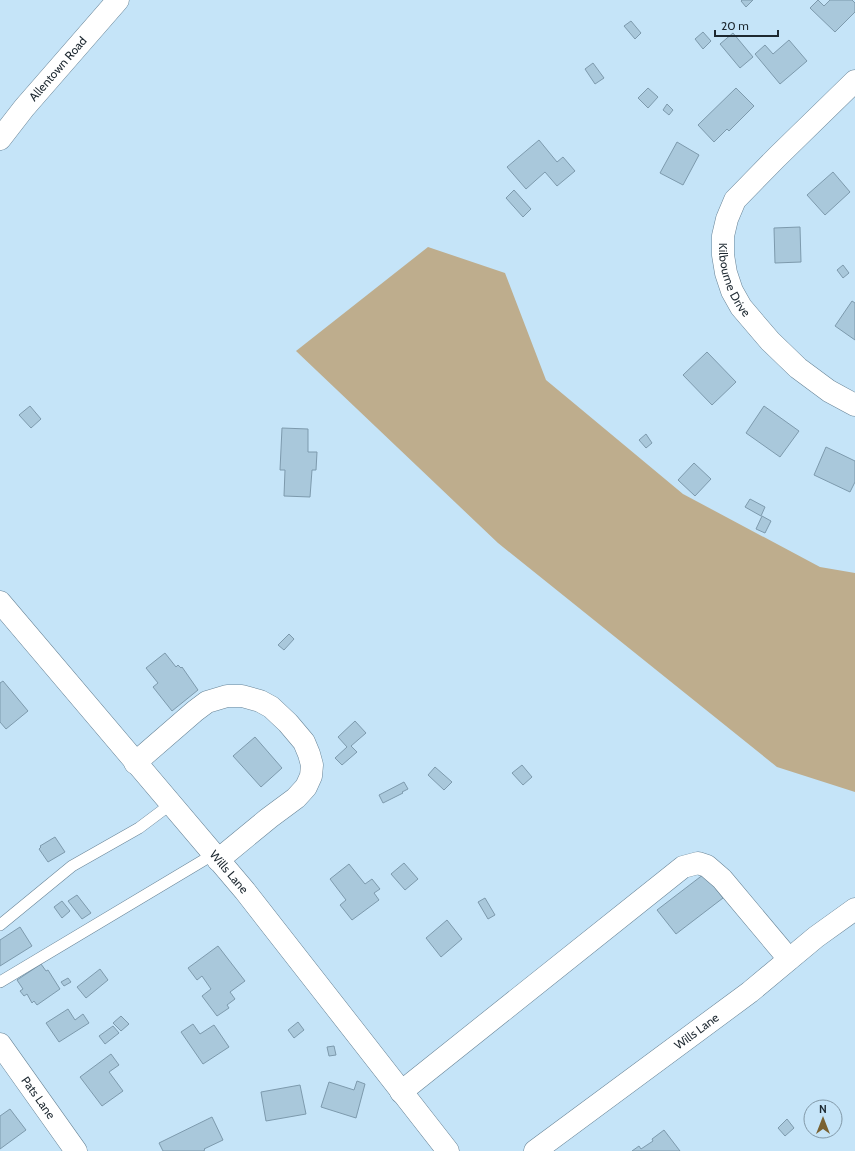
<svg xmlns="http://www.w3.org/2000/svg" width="855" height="1151" viewBox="0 0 855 1151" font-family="Cabin,sans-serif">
  <rect width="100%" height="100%" fill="#c5e4f8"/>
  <path fill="#bead8d" d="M428,247L505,273L546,380L683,494L820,567L855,573V792L777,767L498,543L296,351Z"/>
  <g fill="#a9c8db" stroke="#7d9aad">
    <path d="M742,0H753L746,7L741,1Z"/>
    <path d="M818,0L824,6L830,0H852L855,3V12L835,32L810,8Z"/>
    <path d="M631,21L641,33L635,39L624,26Z"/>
    <path d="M703,32L711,41L703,49L695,39Z"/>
    <path d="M733,33L753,57L740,68L720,44Z"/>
    <path d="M789,40L807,61L780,84L755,54L765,45L773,54Z"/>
    <path d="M593,63L604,78L595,84L585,69Z"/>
    <path d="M648,88L658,97L648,108L638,98Z"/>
    <path d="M736,88L754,106L729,131L727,129L714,142L698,125Z"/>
    <path d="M667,104L673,110L669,115L663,110Z"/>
    <path d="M539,140L557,162L563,157L575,171L557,186L545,172L526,189L507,167Z"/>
    <path d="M677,142L699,155L683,185L660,173Z"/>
    <path d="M833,172L850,192L825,215L807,195Z"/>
    <path d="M514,190L531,209L523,217L506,198Z"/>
    <path d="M800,227L801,262L775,263L774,228Z"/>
    <path d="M843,265L849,273L843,278L837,270Z"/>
    <path d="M852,301L855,303V340L835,326Z"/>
    <path d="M707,352L736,382L712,405L683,375Z"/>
    <path d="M30,406L41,419L31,428L19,415Z"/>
    <path d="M764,406L799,431L780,457L746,433Z"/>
    <path d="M282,428L308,429V452H317L316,470H312L310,497L284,496L285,470H280Z"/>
    <path d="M646,434L652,443L646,448L639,440Z"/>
    <path d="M826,447L855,461V482L850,492L814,475Z"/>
    <path d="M694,463L711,479L695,496L678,480Z"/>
    <path d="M750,499L765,507L761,516L745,507Z"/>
    <path d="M762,516L771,521L765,533L756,529Z"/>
    <path d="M289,634L294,639L284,650L278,645Z"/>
    <path d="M165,653L176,667L178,665L181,668L182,667L198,690L172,711L153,687L158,683L146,668Z"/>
    <path d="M3,681L28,711L6,729L0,722V683Z"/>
    <path d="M355,721L366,733L351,746L357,752L342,765L335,758L347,747L338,737Z"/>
    <path d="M255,737L282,768L261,787L233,756Z"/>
    <path d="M522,765L532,777L523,785L512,773Z"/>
    <path d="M435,767L452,782L444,790L428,775Z"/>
    <path d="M404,782L408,789L402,792L403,793L383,803L379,795Z"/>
    <path d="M55,837L65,852L48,862L39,849L41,847L40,846Z"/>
    <path d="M404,863L418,879L405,890L391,874Z"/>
    <path d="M349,864L365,884L372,879L380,889L374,893L379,900L352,920L340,905L346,900L330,879Z"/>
    <path d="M704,874L723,898L676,934L657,910Z"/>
    <path d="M77,895L91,913L82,919L68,901Z"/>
    <path d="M485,898L495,915L488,919L478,902Z"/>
    <path d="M62,901L70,911L62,918L54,907Z"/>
    <path d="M447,920L462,939L441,957L426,938Z"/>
    <path d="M20,927L32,946L0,966V940Z"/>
    <path d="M218,946L245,981L230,992L235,999L227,1005L229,1008L217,1016L202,996L211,989L202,976L197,980L188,968Z"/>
    <path d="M41,964L46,971L48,970L60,989L37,1005L34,1001L32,1003L27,994L24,996L20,991L23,989L17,980Z"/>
    <path d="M100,969L108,980L86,998L77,987Z"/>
    <path d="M68,978L71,982L64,986L61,982Z"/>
    <path d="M68,1009L75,1020L83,1014L89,1023L59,1042L46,1023Z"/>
    <path d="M121,1016L129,1024L121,1031L113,1023Z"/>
    <path d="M298,1022L304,1030L294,1038L288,1030Z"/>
    <path d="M193,1024L200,1034L214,1025L229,1047L203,1064L181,1032Z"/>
    <path d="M113,1026L119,1033L105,1044L99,1036Z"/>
    <path d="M334,1046L336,1055L329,1056L327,1047Z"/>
    <path d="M111,1054L119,1065L109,1072L123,1091L102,1106L80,1077Z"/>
    <path d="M357,1081L365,1084L356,1118L321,1107L329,1082L354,1090Z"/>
    <path d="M300,1085L306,1114L266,1121L261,1092Z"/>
    <path d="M10,1109L26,1130L0,1149V1116Z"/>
    <path d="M212,1117L223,1140L204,1149L205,1150L203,1151H163L159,1143Z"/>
    <path d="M787,1119L794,1128L785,1136L778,1128Z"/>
    <path d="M664,1130L680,1151H632L639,1146L641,1149L653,1141L652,1139Z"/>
  </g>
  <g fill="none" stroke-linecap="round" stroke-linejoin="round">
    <defs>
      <g id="lane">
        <path d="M0,925L72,866L139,828L171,804"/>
        <path d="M0,982L214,854"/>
      </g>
      <g id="street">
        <path id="s1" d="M855,81L777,157L735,200L727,219L723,236V255L726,273L732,291L741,307L770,341L798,368L829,391L855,405"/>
        <path id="s2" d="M0,602L245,891L448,1151"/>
        <path d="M135,763L195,711L207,702L227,696H242L260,701L271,707L288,723L304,742L309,754L312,765L311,776L306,787L296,798L269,818L218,860"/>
        <path id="s3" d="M0,1044L76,1151"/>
        <path d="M401,1092L683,867L698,863L707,866L722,879L789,959"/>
        <path id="s4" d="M535,1151L750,992L816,937L855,909"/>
      </g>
      <g id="primary">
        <path id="s5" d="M0,139L24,108L118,0"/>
      </g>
    </defs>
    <use href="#lane" stroke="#688497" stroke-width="12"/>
    <use href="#street" stroke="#688497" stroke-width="23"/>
    <use href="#primary" stroke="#688497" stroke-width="23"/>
    <use href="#lane" stroke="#fff" stroke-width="11"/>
    <use href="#street" stroke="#fff" stroke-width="22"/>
    <use href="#primary" stroke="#fff" stroke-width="22"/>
  </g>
  <g text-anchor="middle" stroke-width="4" stroke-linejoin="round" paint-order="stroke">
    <g font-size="12" fill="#1d2830" stroke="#c5e4f8">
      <text dy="4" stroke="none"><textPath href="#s5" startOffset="91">Allentown Road</textPath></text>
      <text dy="4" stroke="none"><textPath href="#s1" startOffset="253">Kilbourne Drive</textPath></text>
      <text dy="4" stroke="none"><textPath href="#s2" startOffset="354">Wills Lane</textPath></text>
      <text dy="4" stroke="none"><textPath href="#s4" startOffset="201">Wills Lane</textPath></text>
      <text dy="4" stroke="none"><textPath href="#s3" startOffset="66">Pats Lane</textPath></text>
    </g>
  </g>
  <g transform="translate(823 1119)"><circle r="19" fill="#c5e4f8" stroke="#8299a8"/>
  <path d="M0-3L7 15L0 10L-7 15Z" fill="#7a6232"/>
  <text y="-6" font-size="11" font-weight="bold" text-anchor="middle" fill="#1d2830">N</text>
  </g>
  <path d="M715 30v6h63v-6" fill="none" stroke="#1d2830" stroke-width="2"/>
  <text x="721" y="30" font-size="12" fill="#1d2830" stroke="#c5e4f8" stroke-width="3" paint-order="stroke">20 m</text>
</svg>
